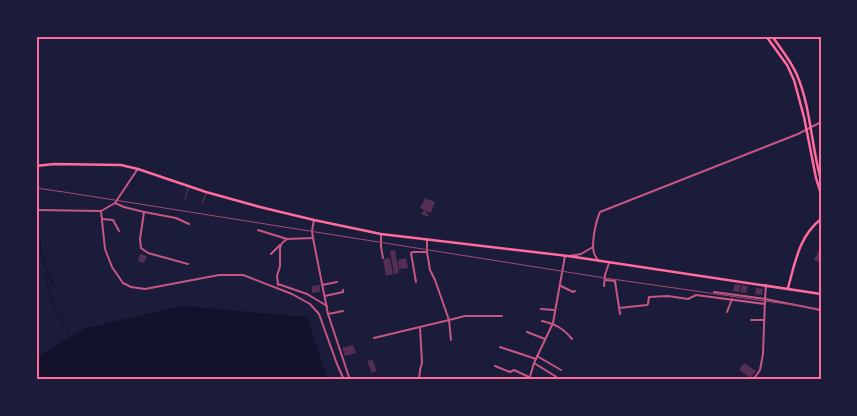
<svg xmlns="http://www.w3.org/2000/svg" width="857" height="416" viewBox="0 0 857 416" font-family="'Crimson Pro',serif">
  <rect width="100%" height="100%" fill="#1b1b3a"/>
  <path fill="#12122b" d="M180,306L307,317L328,380H36V355L39,356L83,329Z"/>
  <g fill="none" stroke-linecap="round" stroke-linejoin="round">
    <g stroke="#12122b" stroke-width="1">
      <path d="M36,234L40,237L41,252L44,263L54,287"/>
      <path d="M52,281L46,274C48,297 58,316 70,335"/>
    </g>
  </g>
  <g fill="#542f53">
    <path d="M425,198L435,202L431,213L426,211V213L429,214L428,217L421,214L424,210L420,208Z"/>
    <path d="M821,246V263L814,260Z"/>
    <path d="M395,250L399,273L394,274L390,251Z"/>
    <path d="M140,254L147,256L144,263L138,261Z"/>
    <path d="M390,258L393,274L386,276L383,259Z"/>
    <path d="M406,258L408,268L399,269L398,260Z"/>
    <path d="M735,284L741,285L739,292L733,291Z"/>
    <path d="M320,285V292L312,293V286Z"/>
    <path d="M742,285L748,286L746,293L740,292Z"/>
    <path d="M756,288L763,289L762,295L755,294Z"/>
    <path d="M353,345L356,353L345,356L342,348Z"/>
    <path d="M372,359L377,371L372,373L367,361Z"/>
    <path d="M744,363L756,371L751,378L739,370Z"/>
  </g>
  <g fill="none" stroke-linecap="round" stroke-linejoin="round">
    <g stroke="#c65784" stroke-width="0.5">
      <path d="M185,199L188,188"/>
      <path d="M202,203L206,194"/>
    </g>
    <g stroke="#c65784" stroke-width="2">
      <path d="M115,203L137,170"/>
      <path d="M36,210L101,211L105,249L112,267L123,283L131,287L145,289L219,275H243L292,294L310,304L319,314L337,364L344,380"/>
      <path d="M101,211L115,203L124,207L144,212L140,239L141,248L148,253L188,264"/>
      <path d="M144,212L176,218L189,224"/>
      <path d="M102,219L113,220L119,231"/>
      <path d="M258,230L287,239L313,238"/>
      <path d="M381,234V247L383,258"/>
      <path d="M427,240V252L430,270L435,280L449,320L465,316H502"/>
      <path d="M271,254L280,245"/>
      <path d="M605,280L615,281L620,314"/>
      <path d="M416,282L411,253L413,252H426"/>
      <path d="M278,284L307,294L327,306"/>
      <path d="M278,285L277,276L280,266V248L282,243L287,239"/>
      <path d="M322,285L337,282"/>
      <path d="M561,286L573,292L575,291"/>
      <path d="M604,286L605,275L609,263"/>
      <path d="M714,292L765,299L821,310"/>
      <path d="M325,296L343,292V290"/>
      <path d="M619,308L647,305L648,304L649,297L668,296L688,299L696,295L765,304"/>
      <path d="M541,309L554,310"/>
      <path d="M727,312L732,299"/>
      <path d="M328,314L343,311"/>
      <path d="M751,320H764"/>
      <path d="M542,321C555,324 563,328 572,339"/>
      <path d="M527,332L545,339"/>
      <path d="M374,338L449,320L451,340"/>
      <path d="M500,347L536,359"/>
      <path d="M537,356L561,370"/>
      <path d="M534,363L555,376L559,380"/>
      <path d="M495,366L510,372L514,370L529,377"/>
      <path d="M419,380L420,370L422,363L420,327"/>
      <path d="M529,380L534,363L553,323L565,256"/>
      <path d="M753,380L760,370L763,354L765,299L766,285"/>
    </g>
    <g stroke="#c65784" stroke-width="2">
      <path d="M314,220L312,231L313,238L328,314L349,377L351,380"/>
      <path d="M570,256L581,254L593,247"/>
      <path d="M598,261C597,258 595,256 594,253C591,243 596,221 600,212L798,134L821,122"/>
    </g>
    <g stroke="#ff6b9d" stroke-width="2.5">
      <path d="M766,36L787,65L794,80L804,117L816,178L821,194"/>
      <path d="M772,36C781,49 791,61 797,75C811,108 811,145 821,180"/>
      <path d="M36,166L54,164L121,165L138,169L206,192L260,207L314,220L381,234L568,256L821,294"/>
      <path d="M788,288C795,263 799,236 821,219"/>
    </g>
    <path stroke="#a44b75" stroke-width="1" d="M36,188L64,192L605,278L765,301L801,306L821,311"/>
  </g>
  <rect width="857" height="416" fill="none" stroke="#1b1b3a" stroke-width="75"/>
  <rect x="38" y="38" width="782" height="340" fill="none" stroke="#ff6b9d" stroke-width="2"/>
</svg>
